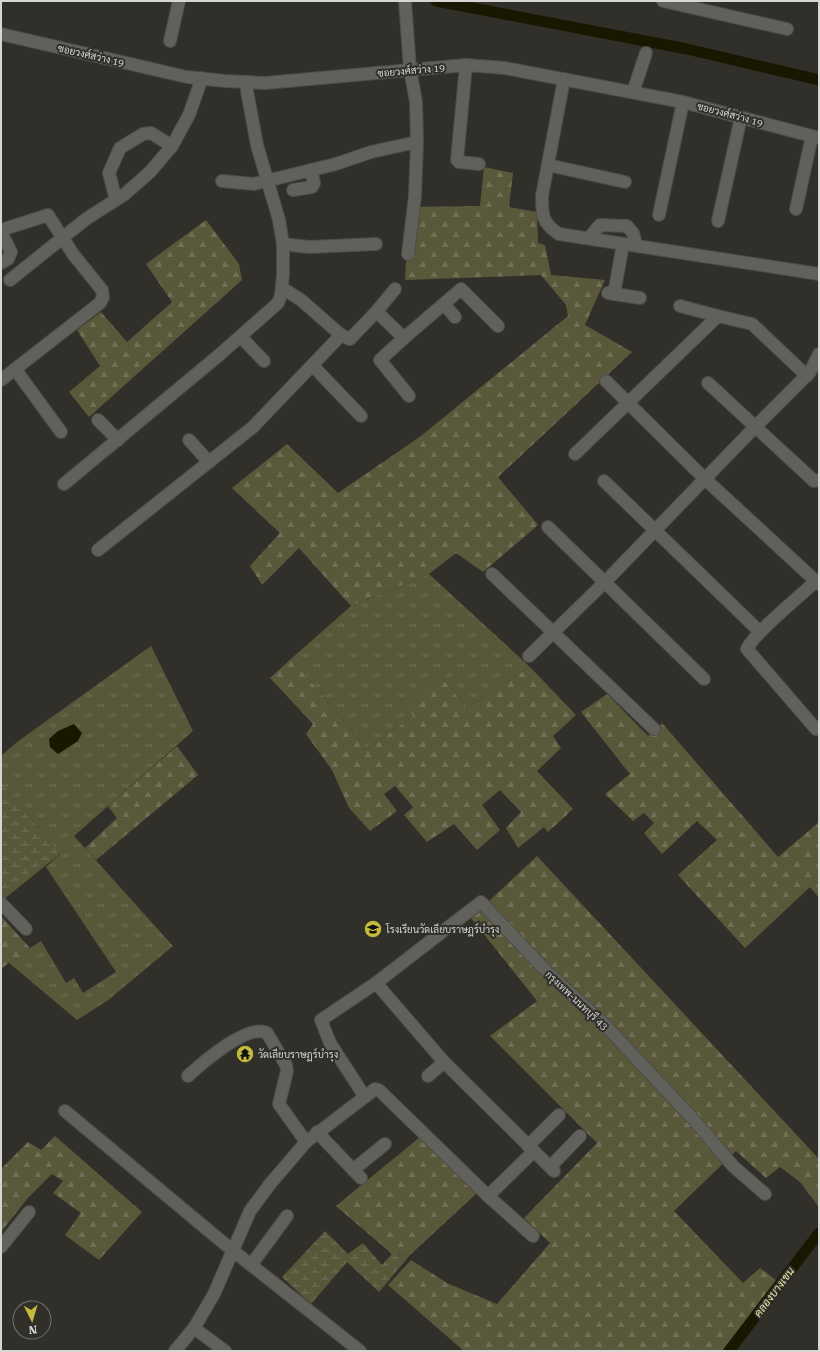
<svg xmlns="http://www.w3.org/2000/svg" width="820" height="1352" viewBox="0 0 820 1352" font-family="'Roboto Serif',Sarabun,serif">
  <defs>
    <pattern id="grass-tufts" width="24" height="20" patternUnits="userSpaceOnUse"><rect width="24" height="20" fill="#59573a"/><path d="M3 7l-1-3M5 7V3M7 7l1-3M15 17l-1-3M17 17v-4M19 17l1-3" fill="none" stroke="#706e56"/></pattern>
    <pattern id="forest-firs" width="22" height="20" patternUnits="userSpaceOnUse"><rect width="22" height="20" fill="#5a583a"/><path d="M5 1l3.5 6h-7zM16 11l3.5 6h-7z" fill="#716f56"/></pattern>
    <pattern id="wetland-marsh" width="20" height="14" patternUnits="userSpaceOnUse"><rect width="20" height="14" fill="#59573a"/><path d="M1 5h8M5 5V1M11 12h8M15 12V8" fill="none" stroke="#706e56"/></pattern>
  </defs>
  <rect width="100%" height="100%" fill="#302f2a"/>
  <g fill="url(#grass-tufts)">
    <path d="M429,574L530,667L467,708L441,677L413,716L367,750L292,658L351,606Z"/>
    <path d="M151,646L193,731L74,836L173,946L107,1001L77,1020L8,962L41,941L66,983L74,978L83,993L116,972L46,867L60,854L5,787H1V756L17,742Z"/>
  </g>
  <g fill="url(#forest-firs)">
    <path d="M484,167L513,173L509,207L537,212L538,243L545,245L551,275L605,280L585,325L632,352L498,477L538,525L483,572L456,553L429,574L351,606L299,548L262,585L250,566L280,533L232,488L287,444L338,493L421,436L568,316L566,305L541,275L405,280L409,207L480,206Z"/>
    <path d="M206,220L239,264L242,280L89,417L69,392L100,366L77,330L101,312L127,342L172,302L146,264Z"/>
    <path d="M292,658L367,750L413,716L407,702L441,677L467,708L530,667L576,715L553,736L561,748L537,771L573,809L548,832L544,827L518,848L506,828L521,812L500,790L482,805L500,830L477,850L454,824L427,842L404,815L413,807L395,786L384,794L397,811L370,831L349,808L332,770L306,734L313,724L270,678Z"/>
    <path d="M607,694L648,736L662,723L778,857L819,822V898L810,887L745,948L678,875L717,840L697,821L662,854L644,833L654,823L644,813L633,821L605,794L630,774L581,712Z"/>
    <path d="M177,746L198,775L96,860L85,848L117,818L108,806Z"/>
    <path d="M537,856L819,1159V1207L800,1182L780,1167L766,1178L736,1151L674,1211L743,1283L760,1268L776,1280L722,1351H464L388,1285L411,1260L447,1283L497,1304L550,1243L524,1218L597,1143L490,1036L537,1001L471,918Z"/>
    <path d="M1,916L30,948L2,968H1Z"/>
    <path d="M55,1136L142,1212L99,1260L65,1235L81,1213L53,1193L63,1181L52,1174L27,1199L1,1232V1169L28,1142L41,1150Z"/>
    <path d="M420,1137L477,1193L410,1255L392,1254L336,1206Z"/>
  </g>
  <g fill="url(#wetland-marsh)">
    <path d="M1,787H5L60,854L4,899L1,896Z"/>
    <path d="M325,1231L348,1254L363,1243L382,1265L392,1254L410,1255L379,1292L347,1262L311,1304L282,1277Z"/>
  </g>
  <path fill="#191700" d="M74,724L82,733L78,741L58,754L50,747L49,739L58,731Z"/>
  <g fill="none" stroke-linecap="round" stroke-linejoin="round">
    <g stroke="#191700" stroke-width="11">
      <path d="M436,1L687,49L819,80"/>
      <path d="M729,1351L819,1233"/>
    </g>
    <defs>
      <g id="street">
        <path d="M405,1L410,69L416,102L417,142L415,196L408,254"/>
        <path d="M663,1L787,29"/>
        <path d="M1,34L187,77L225,81L265,83L466,65L505,68L683,102L819,138"/>
        <path d="M170,41L179,1"/>
        <path d="M466,65L457,160L459,162L479,164"/>
        <path d="M564,79L542,196C542,215 542,223 559,234L819,274"/>
        <path d="M633,92L646,53"/>
        <path d="M548,165L625,182"/>
        <path d="M222,181L254,184L336,164L371,152L417,142"/>
        <path d="M293,190L312,187L314,183L311,170"/>
        <path d="M116,200L109,173L120,148L143,134L151,133L172,146"/>
        <path d="M796,209L812,136"/>
        <path d="M659,215L683,102"/>
        <path d="M718,221L741,117"/>
        <path d="M1,230L48,215L73,254L102,290L103,297L100,303L1,380"/>
        <path d="M1,232L11,252L8,259L1,263"/>
        <path d="M589,238L600,225L627,226L633,233L636,245"/>
        <path d="M283,244L309,247L376,244"/>
        <path d="M10,280L86,219L125,194L150,172L172,146L189,115L202,78"/>
        <path d="M608,293L640,298"/>
        <path d="M614,294L623,244"/>
        <path d="M444,304L455,317"/>
        <path d="M680,306L718,316"/>
        <path d="M376,312L395,289"/>
        <path d="M341,335L350,339L376,312L379,314L404,338L380,360L409,396"/>
        <path d="M241,337L264,361"/>
        <path d="M404,338L461,289L498,326"/>
        <path d="M313,366L361,416"/>
        <path d="M15,369L61,432"/>
        <path d="M606,381L705,479L819,584"/>
        <path d="M708,383L814,481L819,480"/>
        <path d="M98,420L118,440"/>
        <path d="M189,440L209,462"/>
        <path d="M575,454L718,316L752,324L807,376"/>
        <path d="M604,481L756,628"/>
        <path d="M64,484L218,356L278,303L281,295L283,275V244L279,220L257,145L247,91V82"/>
        <path d="M548,527L704,679"/>
        <path d="M98,550L253,427L341,335L301,300L282,288"/>
        <path d="M492,574L654,729"/>
        <path d="M815,582C800,596 753,634 747,649L816,729"/>
        <path d="M529,656L605,582L755,427L810,372L819,354"/>
        <path d="M1,903L26,929"/>
        <path d="M376,983L444,1062L554,1171"/>
        <path d="M188,1076C202,1063 248,1023 267,1033L286,1065L287,1071L279,1104L306,1142"/>
        <path d="M428,1076L444,1062"/>
        <path d="M365,1097L330,1043L321,1020L376,983L481,902L548,973L604,1024L694,1120L733,1166L765,1194"/>
        <path d="M65,1111L232,1250L360,1351"/>
        <path d="M317,1132L361,1178"/>
        <path d="M528,1146L559,1115"/>
        <path d="M550,1167L580,1136"/>
        <path d="M353,1170L385,1144"/>
        <path d="M488,1196L533,1152"/>
        <path d="M1,1247L29,1212"/>
        <path d="M251,1265L287,1216"/>
        <path d="M194,1328L225,1351"/>
        <path d="M175,1351L194,1328L214,1294L250,1211L270,1184L306,1142L375,1089L379,1090L488,1196L533,1236"/>
      </g>
    </defs>
    <use href="#street" stroke="#4d4c49" stroke-width="14"/>
    <use href="#street" stroke="#61615b" stroke-width="12"/>
  </g>
  <defs>
    <symbol id="school-disc" viewBox="-11 -11 22 22"><circle r="9.5" fill="#c6bc3c" stroke="#302f2a"/><path d="M0-5L7-2L0 1L-7-2ZM-4 1L0 2.5L4 1V4Q0 6-4 4Z" fill="#111"/></symbol>
    <symbol id="temple-disc" viewBox="-11 -11 22 22"><circle r="9.5" fill="#c6bc3c" stroke="#302f2a"/><path d="M0-6L5-2H3V0L6.5 2.5H4V6H1.5V3h-3V6H-4V2.5H-6.5L-3 0V-2H-5Z" fill="#111"/></symbol>
  </defs>
  <g fill-rule="evenodd">
    <use href="#school-disc" x="363" y="919" width="20" height="20"/>
    <use href="#temple-disc" x="235" y="1044" width="20" height="20"/>
  </g>
  <g text-anchor="middle" stroke-width="4" stroke-linejoin="round" paint-order="stroke">
    <g font-size="10" fill="#d6d6d3" stroke="#302f2a">
      <text transform="translate(91 55) rotate(13)" y="4">ซอยวงศ์สว่าง 19</text>
      <text transform="translate(411 70) rotate(-5)" y="4">ซอยวงศ์สว่าง 19</text>
      <text transform="translate(730 114) rotate(15)" y="4">ซอยวงศ์สว่าง 19</text>
      <text transform="translate(577 1000) rotate(43)" y="4">กรุงเทพ-นนทบุรี 43</text>
    </g>
    <g font-size="10" fill="#d6d6d3" stroke="#302f2a" text-anchor="start">
      <text x="386" y="933">โรงเรียนวัดเลียบราษฏร์บำรุง</text>
      <text x="258" y="1058">วัดเลียบราษฏร์บำรุง</text>
    </g>
    <g font-size="11" font-style="italic" fill="#e9e6ab" stroke="#302f2a">
      <text transform="translate(774 1292) rotate(-53)" y="4">คลองบางเขน</text>
    </g>
  </g>
  <rect width="820" height="1352" fill="none" stroke="#d6d6d3" stroke-width="4"/>
  <g transform="translate(32 1320) rotate(175)"><circle r="19" fill="#302f2a" stroke="#72726e"/>
  <path d="M0-3L7 15L0 10L-7 15Z" fill="#c6bc3c"/>
  <text y="-6" font-size="11" font-weight="bold" text-anchor="middle" fill="#d6d6d3">N</text>
  </g>
</svg>
